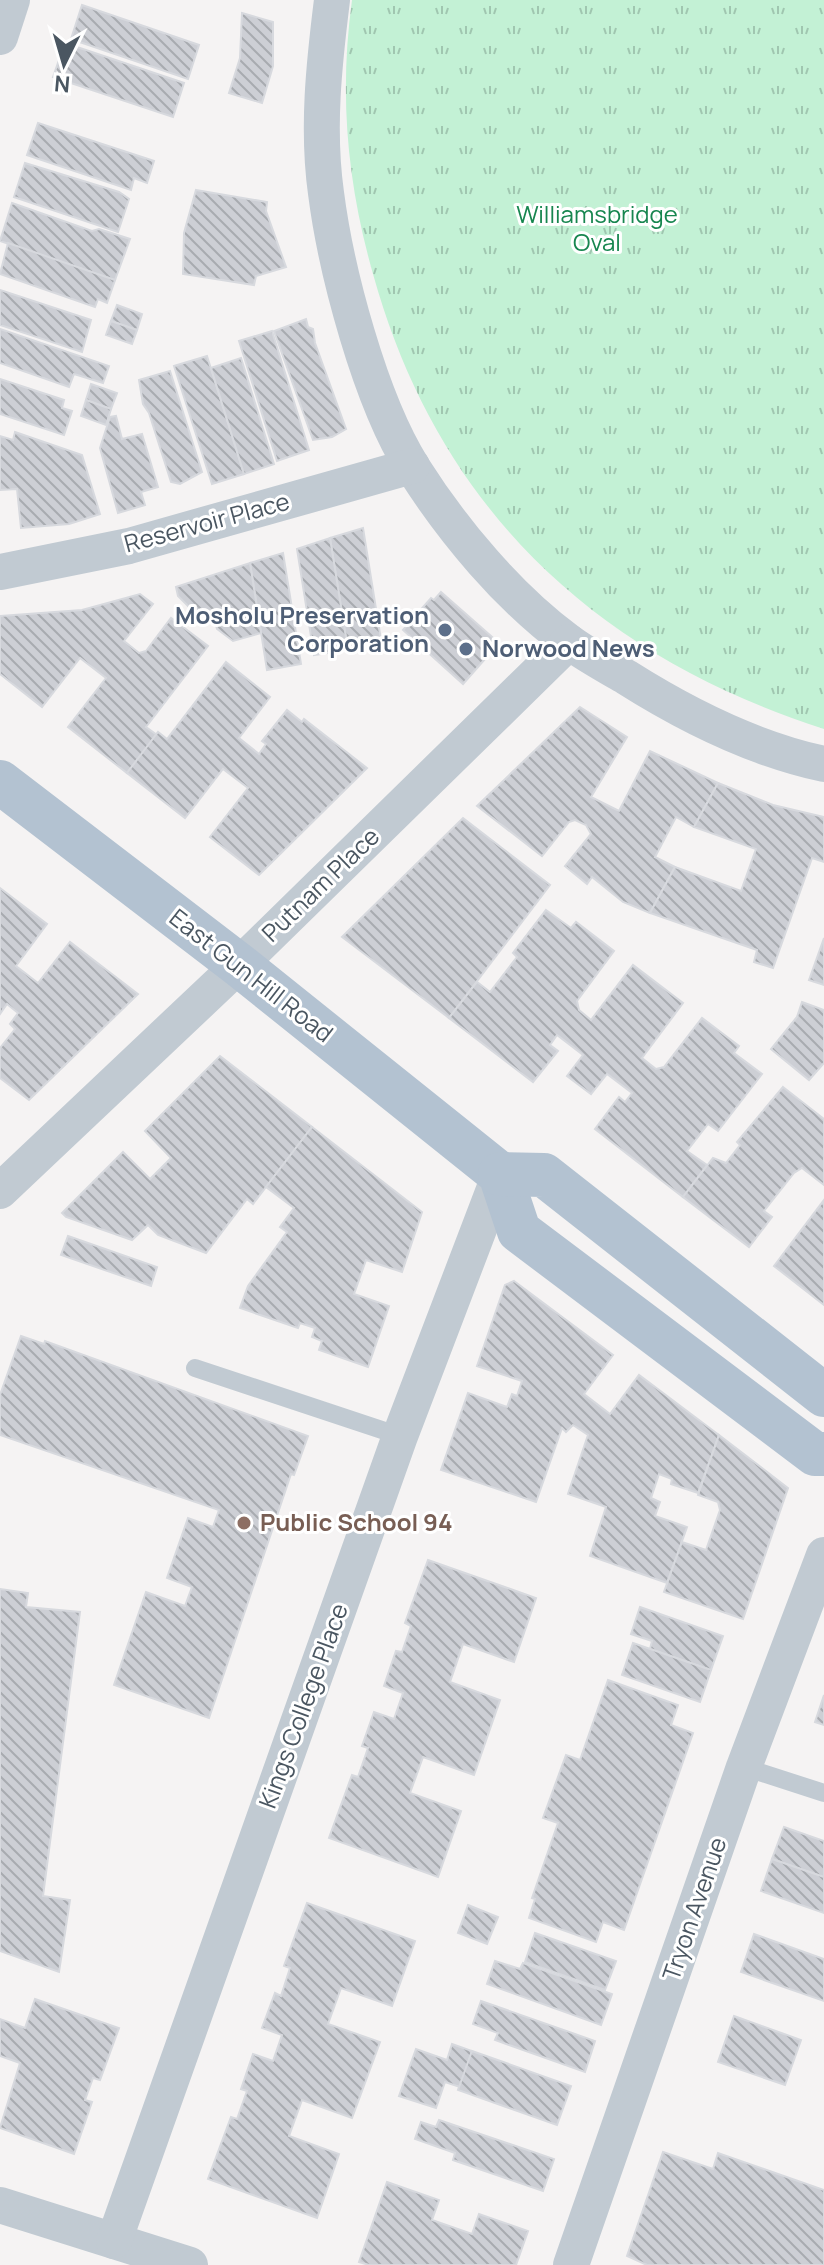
<svg xmlns="http://www.w3.org/2000/svg" width="824" height="2265" viewBox="0 0 824 2265" font-family="Manrope,sans-serif">
  <defs>
    <pattern id="grass-tufts" width="24" height="20" patternUnits="userSpaceOnUse" patternTransform="scale(2)"><rect width="24" height="20" fill="#c3f1d5"/><path d="M3 7l-1-3M5 7V3M7 7l1-3M15 17l-1-3M17 17v-4M19 17l1-3" fill="none" stroke="#a0c6b0"/></pattern>
    <pattern id="building-back-hatch" width="6" height="6" patternUnits="userSpaceOnUse" patternTransform="scale(2)"><rect width="6" height="6" fill="#cdcfd5"/><path d="M-1 5l2 2M0 0l6 6M5-1l2 2" fill="none" stroke="#a8abb0"/></pattern>
  </defs>
  <rect width="100%" height="100%" fill="#f5f3f3"/>
  <path fill="url(#grass-tufts)" d="M352,0H824V729C595,655 438,508 373,274C347,182 339,95 352,0Z"/>
  <g fill="url(#building-back-hatch)" stroke="#d7d9de" stroke-width="2">
    <path d="M82,5L199,45L188,79L71,39Z"/>
    <path d="M242,13L273,22V66L262,103L229,93L240,58Z"/>
    <path d="M65,43L184,83L173,117L53,77Z"/>
    <path d="M38,123L154,161L147,183L134,178L131,190L27,155Z"/>
    <path d="M25,163L119,192L129,199L118,232L14,197Z"/>
    <path d="M196,190L267,202L266,211L286,267L256,276L254,285L183,274L184,233Z"/>
    <path d="M12,203L92,231L99,229L130,239L115,280L0,241Z"/>
    <path d="M8,243L115,280L107,303L98,299L95,307L0,274Z"/>
    <path d="M0,290L91,320L82,352L0,325Z"/>
    <path d="M117,305L142,314L137,330L111,321Z"/>
    <path d="M306,319L308,327L313,329L315,343L346,429L332,437L313,440L274,331Z"/>
    <path d="M111,321L137,330L132,344L106,335Z"/>
    <path d="M0,329L109,366L103,383L74,374L69,387L0,363Z"/>
    <path d="M272,331L309,450L277,461L239,341Z"/>
    <path d="M207,356L244,474L212,484L174,366Z"/>
    <path d="M241,358L274,464L244,474L211,368Z"/>
    <path d="M170,371L202,472L180,484L171,482L149,413L143,404L139,380Z"/>
    <path d="M0,379L64,400L62,408L72,411L64,435L0,414Z"/>
    <path d="M91,384L117,393L111,409L86,400Z"/>
    <path d="M86,400L111,409L106,425L81,416Z"/>
    <path d="M116,416L122,439L142,434L158,487L141,492L145,505L118,513L100,448L110,417Z"/>
    <path d="M15,432L82,455L100,514L69,524L21,528L17,489L0,490V436L13,440Z"/>
    <path d="M363,528L381,640L347,645L330,538Z"/>
    <path d="M330,538L348,650L314,655L297,549Z"/>
    <path d="M283,553L301,664L267,670L250,563Z"/>
    <path d="M250,563L261,633L233,641L217,629L212,610L197,615L178,596L176,587Z"/>
    <path d="M441,592L499,643L463,684L403,630L431,598L434,600Z"/>
    <path d="M140,594L153,604L124,641L139,653L146,651L171,618L208,646L146,727L157,735L127,773L68,727L106,678L80,658L42,707L0,674V616L82,610Z"/>
    <path d="M226,662L270,697L239,738L259,754L266,744L262,741L287,710L302,722L304,719L367,768L259,875L210,837L248,788L223,769L185,818L127,773L158,732L167,739Z"/>
    <path d="M580,707L627,737L591,797L619,811L650,751L718,783L694,827L676,817L655,857L675,867L650,913L623,902L592,877L587,884L565,866L591,834L586,825L575,820L569,822L542,856L477,806Z"/>
    <path d="M718,783L773,805L824,817V862L812,858L773,968L754,962L757,950L650,913L675,867L741,891L756,849L694,827Z"/>
    <path d="M463,818L550,885L449,1018L342,937Z"/>
    <path d="M0,888L47,924L16,966L38,983L70,942L138,994L29,1100L0,1078V1048L15,1029L10,1024L18,1013L7,1004L0,1014Z"/>
    <path d="M546,910L571,928L576,922L614,951L577,1001L579,1010L591,1020L633,965L683,1003L642,1058L656,1069L664,1067L702,1018L739,1046L734,1053L762,1074L718,1131L708,1124L687,1151L707,1165L683,1197L595,1129L619,1097L625,1102L632,1093L607,1074L591,1094L567,1076L583,1055L557,1035L550,1045L558,1051L533,1082L449,1018L477,982L490,992L517,957L513,953Z"/>
    <path d="M824,938V985L809,980Z"/>
    <path d="M802,1002L824,1010V1063L809,1080L771,1049L797,1017Z"/>
    <path d="M220,1056L312,1127L253,1204L247,1199L206,1253L158,1235L148,1225L132,1240L66,1217L62,1213L123,1152L150,1179L171,1158L145,1131Z"/>
    <path d="M783,1087L824,1119V1185L802,1168L794,1173L764,1211L772,1217L749,1247L683,1197L713,1158L726,1163L740,1145L737,1142Z"/>
    <path d="M312,1127L422,1212L402,1272L366,1260L354,1294L389,1306L368,1367L319,1350L322,1341L312,1337L315,1328L300,1323L298,1328L240,1308L248,1286L287,1232L280,1227L294,1208L266,1187Z"/>
    <path d="M824,1200V1305L774,1266Z"/>
    <path d="M68,1236L157,1267L151,1286L61,1255Z"/>
    <path d="M514,1281L613,1355L584,1394L610,1414L639,1375L719,1435L698,1493L671,1484L672,1479L659,1474L651,1498L660,1502L655,1516L687,1527L667,1583L590,1556L606,1507L568,1494L588,1435L573,1425L566,1432L562,1428L536,1502L441,1470L468,1393L507,1407L512,1394L517,1396L522,1381L477,1366L505,1285Z"/>
    <path d="M21,1336L44,1344L45,1341L308,1436L294,1475L291,1474L209,1718L114,1685L146,1592L185,1606L192,1587L167,1578L188,1518L213,1527L219,1510L0,1435V1395Z"/>
    <path d="M719,1435L788,1488L743,1619L664,1592L682,1542L706,1550L720,1510L718,1502L698,1495Z"/>
    <path d="M428,1560L536,1598L514,1662L463,1644L450,1682L500,1700L474,1775L423,1757L410,1793L461,1811L438,1877L329,1838L352,1775L358,1777L368,1748L362,1746L374,1712L394,1719L403,1693L384,1686L396,1651L402,1652L411,1626L405,1623Z"/>
    <path d="M0,1589L28,1593L26,1607L80,1612L43,1896L70,1900L59,1972L0,1951Z"/>
    <path d="M640,1607L723,1636L711,1670L650,1649L652,1641L631,1634Z"/>
    <path d="M633,1643L711,1670L700,1702L622,1675Z"/>
    <path d="M608,1680L678,1705L671,1725L693,1733L624,1930L603,1922L596,1942L529,1918L535,1899L532,1898L558,1823L543,1818L566,1755L580,1760Z"/>
    <path d="M824,1695V1725L815,1722Z"/>
    <path d="M784,1827L824,1841V1877L772,1859Z"/>
    <path d="M772,1859L824,1877V1913L761,1891Z"/>
    <path d="M307,1903L415,1941L392,2006L341,1988L328,2024L380,2042L352,2118L302,2100L289,2136L339,2154L317,2218L208,2179L231,2117L237,2119L247,2091L241,2089L253,2054L273,2061L282,2035L262,2028L275,1993L281,1996L290,1968L284,1966Z"/>
    <path d="M468,1905L498,1917L487,1944L458,1933Z"/>
    <path d="M535,1933L616,1961L605,1990L525,1962Z"/>
    <path d="M754,1934L824,1959V2001L741,1972Z"/>
    <path d="M495,1961L520,1969L523,1963L612,1994L601,2025L487,1984Z"/>
    <path d="M35,1999L119,2028L100,2080L93,2078L85,2100L92,2102L74,2154L0,2128L20,2063L0,2056V2019L25,2028Z"/>
    <path d="M481,2001L595,2041L585,2072L495,2040L498,2033L473,2024Z"/>
    <path d="M734,2016L801,2040L785,2085L718,2062Z"/>
    <path d="M452,2044L472,2051L460,2087L445,2082L436,2108L399,2096L416,2049L447,2060Z"/>
    <path d="M472,2051L571,2086L557,2125L458,2090Z"/>
    <path d="M439,2120L554,2159L543,2191L453,2160L455,2153L415,2139L421,2122L436,2127Z"/>
    <path d="M663,2152L713,2169L718,2153L824,2190V2265H647L627,2256Z"/>
    <path d="M387,2182L439,2200L432,2220L472,2234L479,2214L528,2231L516,2265H369L359,2262Z"/>
  </g>
  <g fill="none" stroke-linecap="round" stroke-linejoin="round">
    <g stroke="#c1cad2" stroke-width="18">
      <path d="M195,1368L400,1436"/>
      <path d="M744,1767L824,1793"/>
    </g>
    <g stroke="#c1cad2" stroke-width="36">
      <path d="M332,0C324,64 317,129 326,193C336,271 370,400 413,468C453,531 508,597 569,642C587,655 607,666 626,677C686,715 754,749 824,764"/>
      <path d="M0,37L12,0"/>
      <path d="M0,572L129,546L412,466"/>
      <path d="M0,1191L239,965L569,642"/>
      <path d="M0,2205L190,2265"/>
      <path d="M114,2241L400,1436L500,1174"/>
      <path d="M571,2265L744,1767L824,1555"/>
    </g>
    <g stroke="#b3c2d1" stroke-width="44">
      <path d="M0,782L239,965L500,1174L519,1231L815,1454H824"/>
      <path d="M500,1174L544,1175L824,1395"/>
    </g>
  </g>
  <g fill="#5c6f8a" stroke="#fff" stroke-width="3">
    <circle cx="445" cy="630" r="8"/>
    <circle cx="466" cy="649" r="8"/>
  </g>
  <circle fill="#8d6e63" stroke="#fff" stroke-width="3" cx="244" cy="1523" r="8"/>
  <g text-anchor="middle" stroke-width="6" stroke-linejoin="round" paint-order="stroke">
    <g font-size="24" fill="#17864f" stroke="#fff">
      <text x="597" y="223">Williamsbridge<tspan x="597" dy="28">Oval</tspan></text>
    </g>
    <g font-size="24" fill="#4a5661" stroke="#fff">
      <text transform="translate(207 523) rotate(-15)" y="8">Reservoir Place</text>
      <text transform="translate(321 885) rotate(-44)" y="8">Putnam Place</text>
      <text transform="translate(251 976) rotate(38)" y="8">East Gun Hill Road</text>
      <text transform="translate(304 1706) rotate(-70)" y="8">Kings College Place</text>
      <text transform="translate(695 1909) rotate(-71)" y="8">Tryon Avenue</text>
    </g>
    <g font-size="24" font-weight="bold" fill="#4e5e75" stroke="#fff" text-anchor="end">
      <text x="429" y="624">Mosholu Preservation<tspan x="429" dy="28">Corporation</tspan></text>
      <text x="482" y="657" text-anchor="start">Norwood News</text>
    </g>
    <g font-size="24" font-weight="bold" fill="#785e54" stroke="#fff" text-anchor="start">
      <text x="260" y="1531">Public School 94</text>
    </g>
  </g>
  <g transform="translate(64 64) rotate(185)" stroke="#ffffff" stroke-width="6" paint-order="stroke">
  <path d="M0-6L14 30L0 20L-14 30Z" fill="#4a5661"/>
  <text y="-12" font-size="22" font-weight="bold" text-anchor="middle" fill="#4a5661">N</text>
  </g>
</svg>
